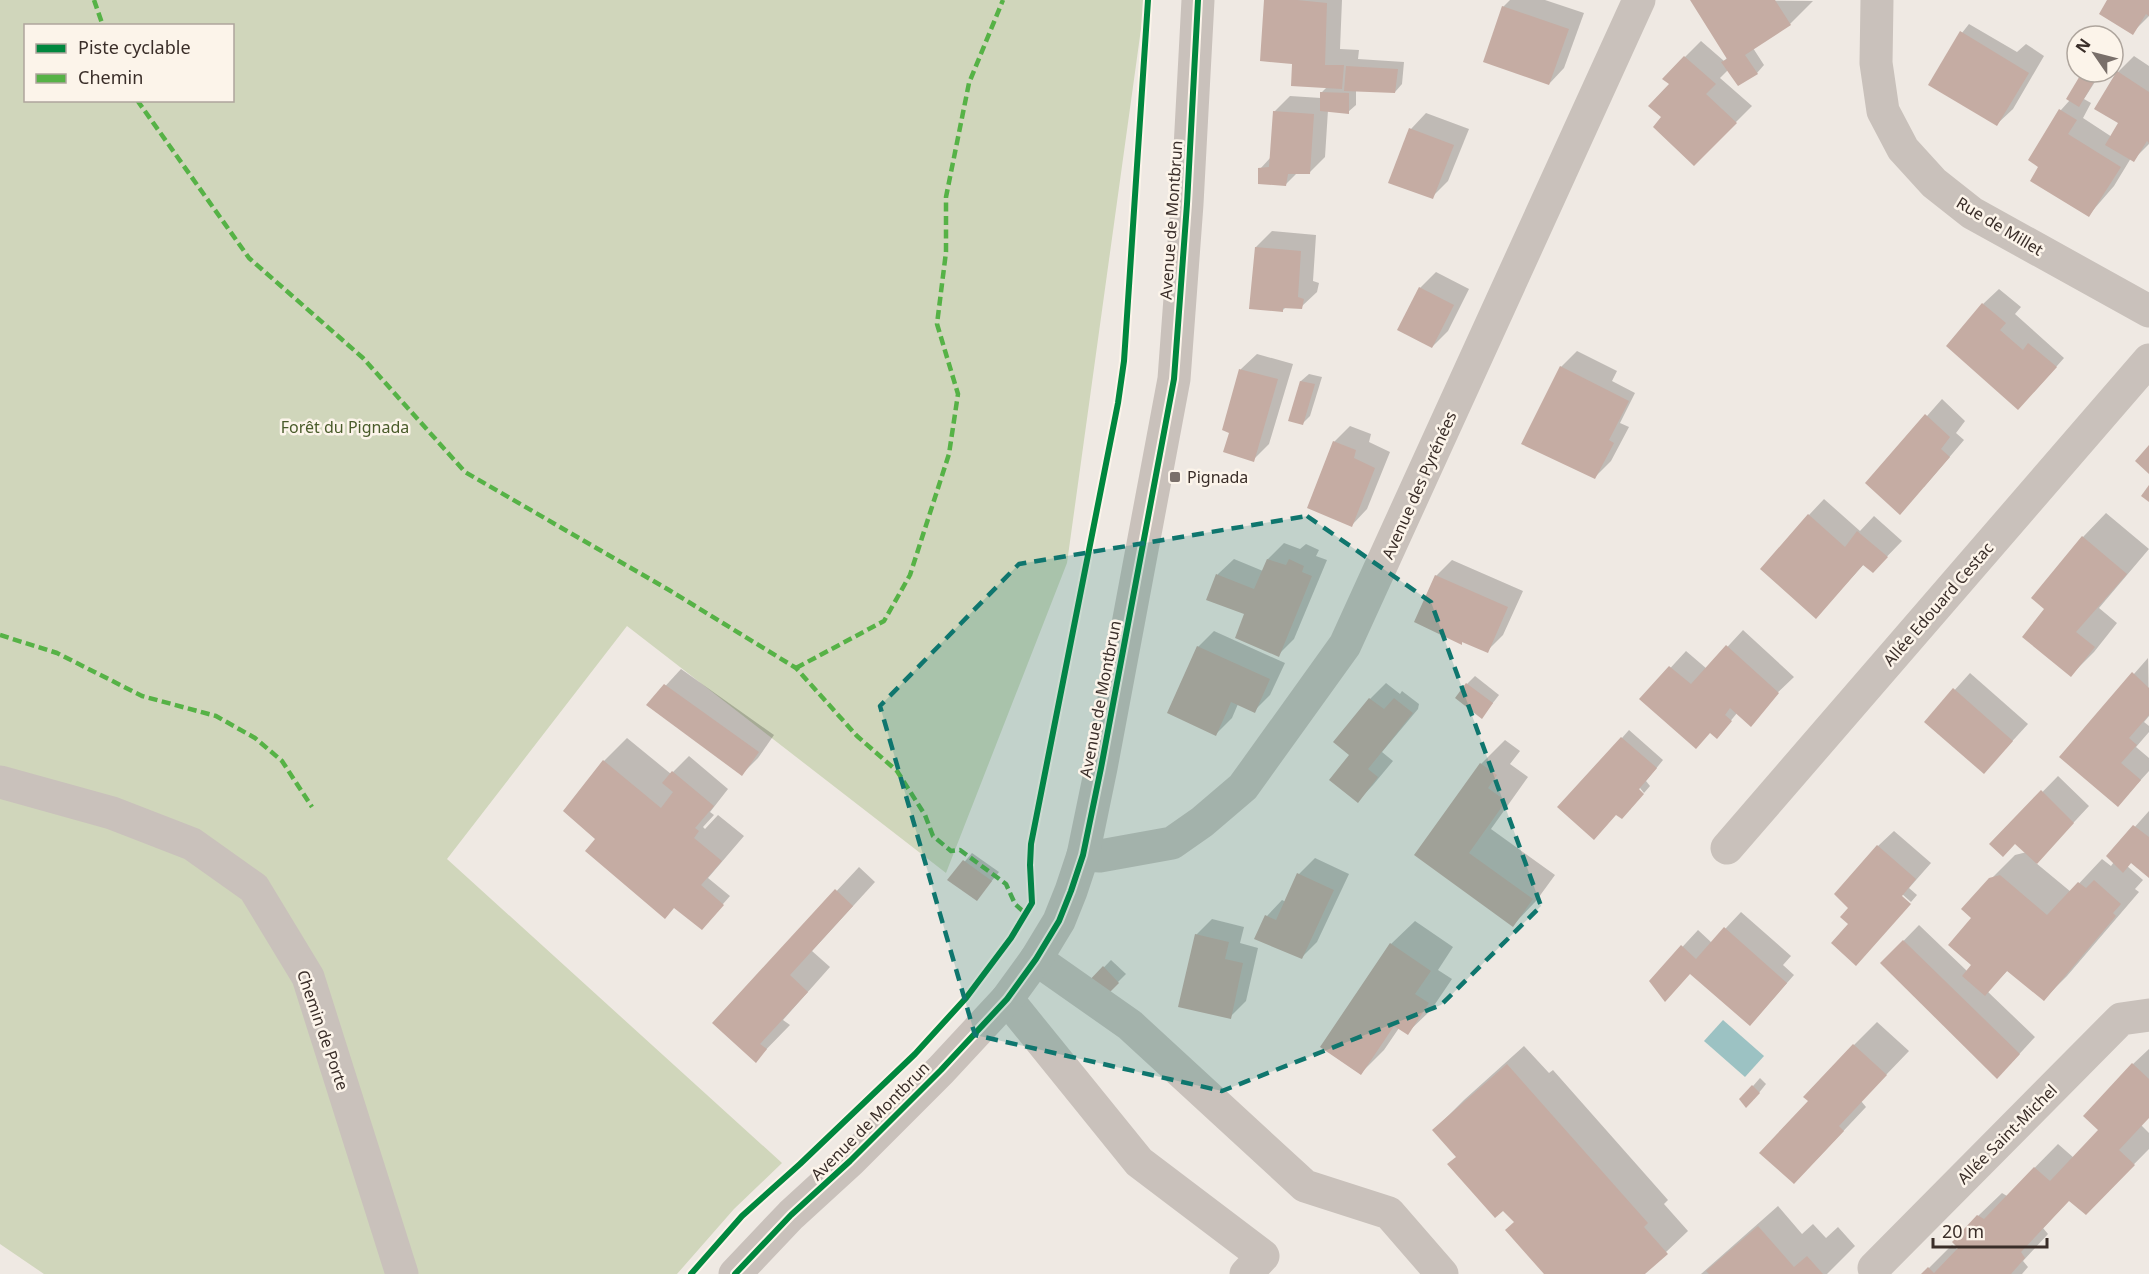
<svg xmlns="http://www.w3.org/2000/svg" width="2149" height="1274" viewBox="0 0 2149 1274" font-family="'Noto Sans',sans-serif">
  <rect width="100%" height="100%" fill="#efe9e3"/>
  <path fill="#d0d6bb" fill-rule="evenodd" d="M0,0H1145L1067,563L946,873L627,626L447,859L782,1163L734,1209L677,1274H44L0,1244ZM26,26H232V100H26Z"/>
  <path fill="#9cc2c3" d="M1723,1020L1764,1056L1745,1077L1704,1041Z"/>
  <g fill="#0003">
    <path d="M1266,0H1342L1340,49L1359,50L1358,59L1404,62L1402,84L1395,92L1356,90V105L1348,112L1328,110L1325,157L1309,173H1297L1286,184L1260,169L1271,157L1274,112L1290,96L1321,98V93L1327,87L1294,62Z"/>
    <path d="M1510,0H1545L1584,13L1564,68L1549,84L1503,7Z"/>
    <path d="M1691,0L1813,1L1790,24L1753,48L1764,65L1757,73L1728,70L1720,78L1752,106L1694,164L1663,116L1671,84L1685,57L1701,41L1724,61L1728,57Z"/>
    <path d="M2109,0H2149V16L2132,33Z"/>
    <path d="M1969,24L2017,52L2026,44L2044,56L2013,109L1997,124L1958,38Z"/>
    <path d="M2134,56L2149,66V144L2133,160L2131,158L2114,186L2088,216L2044,161L2041,141L2061,110L2070,100L2086,72L2100,74L2084,99L2091,103L2083,118L2112,137L2120,123L2118,72Z"/>
    <path d="M1426,113L1469,129L1448,181L1432,197L1411,129Z"/>
    <path d="M1272,231L1316,235L1313,281L1319,283L1317,292L1301,307H1286L1282,311L1256,247Z"/>
    <path d="M1436,272L1469,289L1448,331L1432,347L1420,288Z"/>
    <path d="M1999,289L2021,307L2015,314L2064,358L2034,392L1983,304Z"/>
    <path d="M1577,351L1617,371L1612,381L1635,393L1620,423L1629,427L1611,461L1595,477L1561,367Z"/>
    <path d="M1257,354L1293,364L1269,444L1253,460L1231,432L1224,429L1241,369Z"/>
    <path d="M1309,374L1322,377L1310,416L1302,424L1301,381Z"/>
    <path d="M1942,399L1965,421L1956,433L1964,440L1924,487L1868,483Z"/>
    <path d="M1350,426L1371,434L1369,442L1390,452L1367,509L1352,525L1334,442Z"/>
    <path d="M1824,499L1860,531L1874,516L1902,541L1873,571L1864,564L1816,617L1809,515Z"/>
    <path d="M2106,513L2149,549L2099,608L2117,623L2094,652L2071,675L2046,609L2059,567L2083,537Z"/>
    <path d="M1284,543L1300,549L1306,544L1319,550L1316,556L1327,560L1294,639L1278,655L1246,614L1208,599L1218,574L1234,559L1263,571L1268,559Z"/>
    <path d="M1452,560L1523,591L1503,635L1487,651L1464,641L1461,643L1436,576Z"/>
    <path d="M1743,630L1794,677L1773,697L1737,713L1724,729L1710,731L1642,699L1686,651L1707,669Z"/>
    <path d="M1214,631L1285,663L1270,695L1254,711L1238,704L1232,718L1216,734L1198,647Z"/>
    <path d="M2148,658L2149,716L2144,722L2149,726V732L2136,747L2149,758V771L2118,805L2061,757Z"/>
    <path d="M681,669L774,735L758,758L742,774L648,705Z"/>
    <path d="M1970,673L2028,724L1984,772L1926,722Z"/>
    <path d="M1475,676L1499,695L1482,717L1467,684Z"/>
    <path d="M1386,683L1400,694L1402,691L1419,704L1418,709L1382,752L1393,761L1373,785L1358,801L1351,755L1370,699Z"/>
    <path d="M1629,730L1663,760L1646,781L1650,786L1644,793L1640,788L1638,790L1630,810L1622,738Z"/>
    <path d="M627,738L671,774L689,756L728,789L710,812L714,815L703,827L705,829L718,815L744,836L708,878L730,896L709,920L597,839L604,761Z"/>
    <path d="M1505,740L1520,751L1510,764L1528,777L1491,829L1555,875L1536,901L1513,925L1416,855L1481,764Z"/>
    <path d="M2058,776L2089,806L2036,863L2071,892L2102,859L2111,866L2114,862L2109,856L2149,811V876L2132,862L2127,866L2143,880L2135,889L2139,892L2067,976L2044,999L2008,970L1987,991L2035,1037L2013,1061L1882,963L1919,925L1967,971L1973,965V918L1991,879L2015,855L2027,852L2015,843L1992,844Z"/>
    <path d="M1894,831L1931,863L1909,888L1917,895L1911,902L1902,894L1850,924V907L1878,846Z"/>
    <path d="M972,853L999,872L977,899L949,880Z"/>
    <path d="M1315,858L1349,874L1317,942L1301,958L1267,916L1282,900L1286,902L1299,874Z"/>
    <path d="M859,867L875,882L812,951L830,967L783,1020L790,1025L755,1061L714,1023Z"/>
    <path d="M1741,912L1791,956L1783,965L1794,975L1757,1017L1691,972L1651,981L1698,930L1712,943Z"/>
    <path d="M1212,919L1244,927L1240,943L1258,948L1246,1001L1230,1017L1196,935Z"/>
    <path d="M1415,921L1453,947L1438,970L1452,979L1431,1010L1407,1033L1399,1028L1384,1050L1361,1073L1391,944Z"/>
    <path d="M1111,960L1126,974L1101,999L1087,985Z"/>
    <path d="M1877,1022L1909,1051L1861,1101L1866,1107L1817,1159L1810,1101L1854,1045Z"/>
    <path d="M1524,1046L1549,1073L1553,1070L1668,1200L1664,1204L1688,1231L1643,1274H1546L1516,1222L1434,1130L1464,1100Z"/>
    <path d="M2149,1049V1117L2141,1125L2149,1133V1149L2086,1213L2070,1199L2043,1228L2048,1234L2023,1261L2028,1267L2022,1274H1923L1952,1245L1958,1250L1978,1216L2002,1193L2007,1196L2058,1144L2074,1158L2100,1130L2133,1064Z"/>
    <path d="M1760,1078L1766,1084L1754,1099L1753,1086Z"/>
    <path d="M1778,1206L1802,1234L1813,1224L1826,1238L1838,1227L1855,1246L1827,1274H1701Z"/>
  </g>
  <g fill="#c5aca3">
    <path d="M1264,0H1297L1327,3L1325,65H1344L1342,89L1291,86L1292,64L1260,61Z"/>
    <path d="M1690,0H1775L1791,25L1745,55L1758,74L1738,86L1721,62L1727,59Z"/>
    <path d="M2107,0H2149V16L2146,14L2133,35L2099,14Z"/>
    <path d="M1502,6L1569,29L1549,85L1483,62Z"/>
    <path d="M1960,31L2029,73L1997,126L1928,85Z"/>
    <path d="M1684,56L1716,84L1706,94L1737,123L1694,166L1653,127L1661,117L1648,106L1669,84L1662,79Z"/>
    <path d="M1346,66L1398,69L1395,93L1344,91Z"/>
    <path d="M2117,71L2149,92V143L2147,141L2134,162L2105,145L2118,123L2094,109Z"/>
    <path d="M2081,74L2094,82L2079,107L2066,99Z"/>
    <path d="M1320,92L1349,93V114L1320,111Z"/>
    <path d="M2059,109L2077,120L2068,134L2121,167L2089,217L2030,181L2038,167L2028,160Z"/>
    <path d="M1273,111L1314,114L1310,174H1288L1286,186L1258,184V168L1269,167Z"/>
    <path d="M1409,128L1454,145L1433,199L1388,183Z"/>
    <path d="M1255,247L1301,251L1298,297L1304,299L1302,309L1283,308V312L1249,309Z"/>
    <path d="M1419,287L1454,305L1432,348L1397,330Z"/>
    <path d="M1982,303L2006,323L2000,330L2023,350L2028,343L2057,367L2018,410L1946,346Z"/>
    <path d="M1560,366L1629,401L1609,440L1614,443L1595,479L1521,444Z"/>
    <path d="M1239,369L1278,379L1254,462L1223,452L1229,433L1222,430Z"/>
    <path d="M1300,381L1315,384L1303,425L1288,421Z"/>
    <path d="M1925,414L1950,437L1941,449L1950,457L1900,515L1865,483Z"/>
    <path d="M1333,441L1356,450L1354,458L1375,468L1352,527L1307,508Z"/>
    <path d="M2149,445V474L2135,461Z"/>
    <path d="M2149,485V502L2141,496Z"/>
    <path d="M1808,514L1845,547L1857,531L1888,557L1873,573L1863,565L1816,619L1760,569Z"/>
    <path d="M2082,536L2127,574L2076,632L2095,647L2071,677L2022,637L2044,609L2031,598Z"/>
    <path d="M1267,559L1286,565L1289,559L1304,566L1302,572L1312,576L1279,657L1235,638L1244,614L1206,600L1216,574L1254,589Z"/>
    <path d="M1435,575L1508,607L1488,653L1462,642V645L1414,622Z"/>
    <path d="M1726,645L1779,693L1751,727L1730,708L1725,715L1732,721L1717,739L1710,733L1696,749L1639,699L1669,666L1691,684Z"/>
    <path d="M1197,646L1270,679L1255,713L1231,702L1216,736L1167,713Z"/>
    <path d="M2132,672L2149,688V715L2129,738L2137,745L2121,763L2141,780L2118,807L2059,757Z"/>
    <path d="M1466,683L1493,703L1482,719L1455,698Z"/>
    <path d="M664,684L759,752L742,776L646,705Z"/>
    <path d="M1953,688L2013,741L1984,774L1924,722Z"/>
    <path d="M1369,698L1384,709L1394,698L1413,713L1368,769L1378,777L1358,803L1329,780L1349,755L1333,742Z"/>
    <path d="M1621,737L1657,768L1639,789L1644,794L1622,819L1616,815L1594,840L1557,807Z"/>
    <path d="M603,760L661,808L673,792L662,783L672,771L714,806L695,828L699,831L694,838L722,861L701,885L724,905L702,930L674,908L665,919L585,851L595,839L563,811Z"/>
    <path d="M1480,763L1497,775L1488,788L1506,801L1469,853L1533,899L1513,927L1414,855Z"/>
    <path d="M2041,790L2074,823L2037,864L2015,844L2003,857L1989,844Z"/>
    <path d="M2133,825L2149,837V878L2131,863L2123,873L2106,856Z"/>
    <path d="M1877,845L1916,879L1902,896L1911,904L1856,966L1831,943L1848,924L1840,917L1848,908L1834,894Z"/>
    <path d="M963,860L992,881L977,901L947,880Z"/>
    <path d="M1297,873L1334,890L1302,959L1254,939L1265,915L1276,920Z"/>
    <path d="M2000,875L2047,915L2078,882L2086,888L2094,880L2121,904L2113,913L2116,916L2044,1001L2007,971L1985,996L1962,976L1971,965L1948,945L1971,918L1961,909L1989,878Z"/>
    <path d="M835,889L853,906L790,975L808,992L760,1044L767,1049L756,1063L712,1023Z"/>
    <path d="M1724,927L1787,983L1750,1026L1690,974L1665,1002L1649,981L1681,945L1696,959Z"/>
    <path d="M1195,934L1229,942L1225,959L1243,963L1231,1019L1178,1007Z"/>
    <path d="M1903,940L2020,1054L1997,1079L1880,963Z"/>
    <path d="M1390,943L1431,971L1415,994L1429,1003L1408,1035L1394,1026L1361,1075L1320,1047Z"/>
    <path d="M1103,966L1119,983L1101,1001L1085,985Z"/>
    <path d="M1853,1044L1887,1075L1839,1126L1844,1131L1794,1184L1759,1153L1808,1101L1803,1097Z"/>
    <path d="M2132,1063L2149,1079V1118L2119,1150L2135,1165L2086,1215L2069,1201L2021,1252L2025,1258L2011,1274H1921L1928,1267L1934,1273L1958,1248L1952,1242L1977,1215L1984,1219L2034,1167L2050,1181L2098,1130L2083,1116Z"/>
    <path d="M1507,1064L1648,1223L1644,1227L1668,1254L1645,1274H1544L1505,1230L1514,1222L1503,1211L1495,1218L1447,1164L1456,1157L1432,1130Z"/>
    <path d="M1752,1085L1760,1093L1746,1108L1739,1099Z"/>
    <path d="M1758,1226L1794,1267L1807,1256L1823,1274H1709L1706,1271Z"/>
  </g>
  <g fill="none" stroke-linecap="round" stroke-linejoin="round">
    <g stroke="#c9c1bb" stroke-width="33">
      <path d="M1877,0L1876,63L1883,111L1903,149L1934,183L1972,213L2149,311"/>
      <path d="M0,782L112,813L192,844L254,888L308,977L402,1274"/>
      <path d="M1727,848L2149,360"/>
      <path d="M1083,855L1100,856L1172,843L1202,822L1243,787L1345,645L1639,0"/>
      <path d="M1036,959L1130,1025L1305,1186L1389,1213L1442,1274"/>
      <path d="M1007,999L1139,1162L1263,1256L1246,1274"/>
      <path d="M1874,1268L2121,1019L2149,1015"/>
      <path d="M735,1274L791,1215L850,1161L941,1070L1007,999L1036,959L1059,921L1071,891L1083,855L1101,768L1174,379L1187,204L1198,0"/>
    </g>
    <g stroke="#56b246" stroke-width="4.5" stroke-dasharray="9 4.5" stroke-linecap="butt">
      <path d="M94,0L103,26"/>
      <path d="M137,100L249,258L363,358L465,472L669,590L796,668L857,736L897,771L925,815L933,836L951,851L960,850L1006,884L1015,904L1026,914"/>
      <path d="M0,635L57,653L142,696L216,716L255,738L282,761L312,807"/>
      <path d="M796,668L884,621L910,575L949,454L958,394L937,324L946,252V197L969,83L1003,0"/>
    </g>
    <defs>
      <g id="cycleway">
        <path d="M691,1274L742,1216L800,1164L915,1054L966,998L1011,938L1032,903L1030,865L1031,844L1118,403L1124,361L1148,0"/>
        <path d="M735,1274L791,1215L850,1161L941,1070L1007,999L1036,959L1059,921L1071,891L1083,855L1101,768L1174,379L1187,204L1198,0"/>
      </g>
    </defs>
    <use href="#cycleway" stroke="#fcf4ea" stroke-width="10"/>
    <use href="#cycleway" stroke="#00873e" stroke-width="6"/>
  </g>
  <path fill="#0f766e" fill-opacity="0.2" stroke="#0f766e" stroke-width="4.5" stroke-dasharray="12 8" stroke-linejoin="round" d="M1307,516L1431,602L1541,906L1441,1005L1222,1091L975,1035L880,706L1019,564Z"/>
  <rect fill="#796f6a" stroke="#fcf4ea" stroke-width="2" x="1169" y="471" width="12" height="12" rx="3"/>
  <g text-anchor="middle" stroke-width="5" stroke-linejoin="round" paint-order="stroke">
    <g font-size="16" fill="#3a2e29" stroke="#fcf4ea">
      <text transform="translate(1171 220) rotate(-86)" y="6">Avenue de Montbrun</text>
      <text transform="translate(2000 226) rotate(31)" y="6">Rue de Millet</text>
      <text transform="translate(1419 485) rotate(-66)" y="6">Avenue des Pyrénées</text>
      <text transform="translate(1938 604) rotate(-49)" y="6">Allée Edouard Cestac</text>
      <text transform="translate(1100 699) rotate(-79)" y="6">Avenue de Montbrun</text>
      <text transform="translate(323 1030) rotate(71)" y="6">Chemin de Porte</text>
      <text transform="translate(870 1121) rotate(-45)" y="6">Avenue de Montbrun</text>
      <text transform="translate(2007 1134) rotate(-45)" y="6">Allée Saint-Michel</text>
    </g>
    <g font-size="16" fill="#495b2a" stroke="#fcf4ea">
      <text x="345" y="433">Forêt du Pignada</text>
    </g>
    <g font-size="16" fill="#3a2e29" stroke="#fcf4ea" text-anchor="start">
      <text x="1187" y="483">Pignada</text>
    </g>
  </g>
  <rect x="24" y="24" width="210" height="78" fill="#fcf4ea" stroke="#aea59d" stroke-width="1.5"/>
  <rect x="36" y="44" width="30" height="9" fill="#00873e" stroke="#aea59d" stroke-width="1.5"/>
  <text x="78" y="54" font-size="18" fill="#3a2e29">Piste cyclable</text>
  <rect x="36" y="74" width="30" height="9" fill="#56b246" stroke="#aea59d" stroke-width="1.5"/>
  <text x="78" y="84" font-size="18" fill="#3a2e29">Chemin</text>
  <g transform="translate(2095 54) rotate(305)"><circle r="28" fill="#fcf4ea" stroke="#aea59d" stroke-width="1.5"/>
  <path d="M0-4.5L10 22L0 15L-10 22Z" fill="#796f6a"/>
  <text y="-9" font-size="16" font-weight="bold" text-anchor="middle" fill="#3a2e29">N</text>
  </g>
  <path d="M1933 1238v9h114v-9" fill="none" stroke="#3a2e29" stroke-width="3"/>
  <text x="1942" y="1238" font-size="18" fill="#3a2e29" stroke="#fcf4ea" stroke-width="4.5" paint-order="stroke">20 m</text>
</svg>
